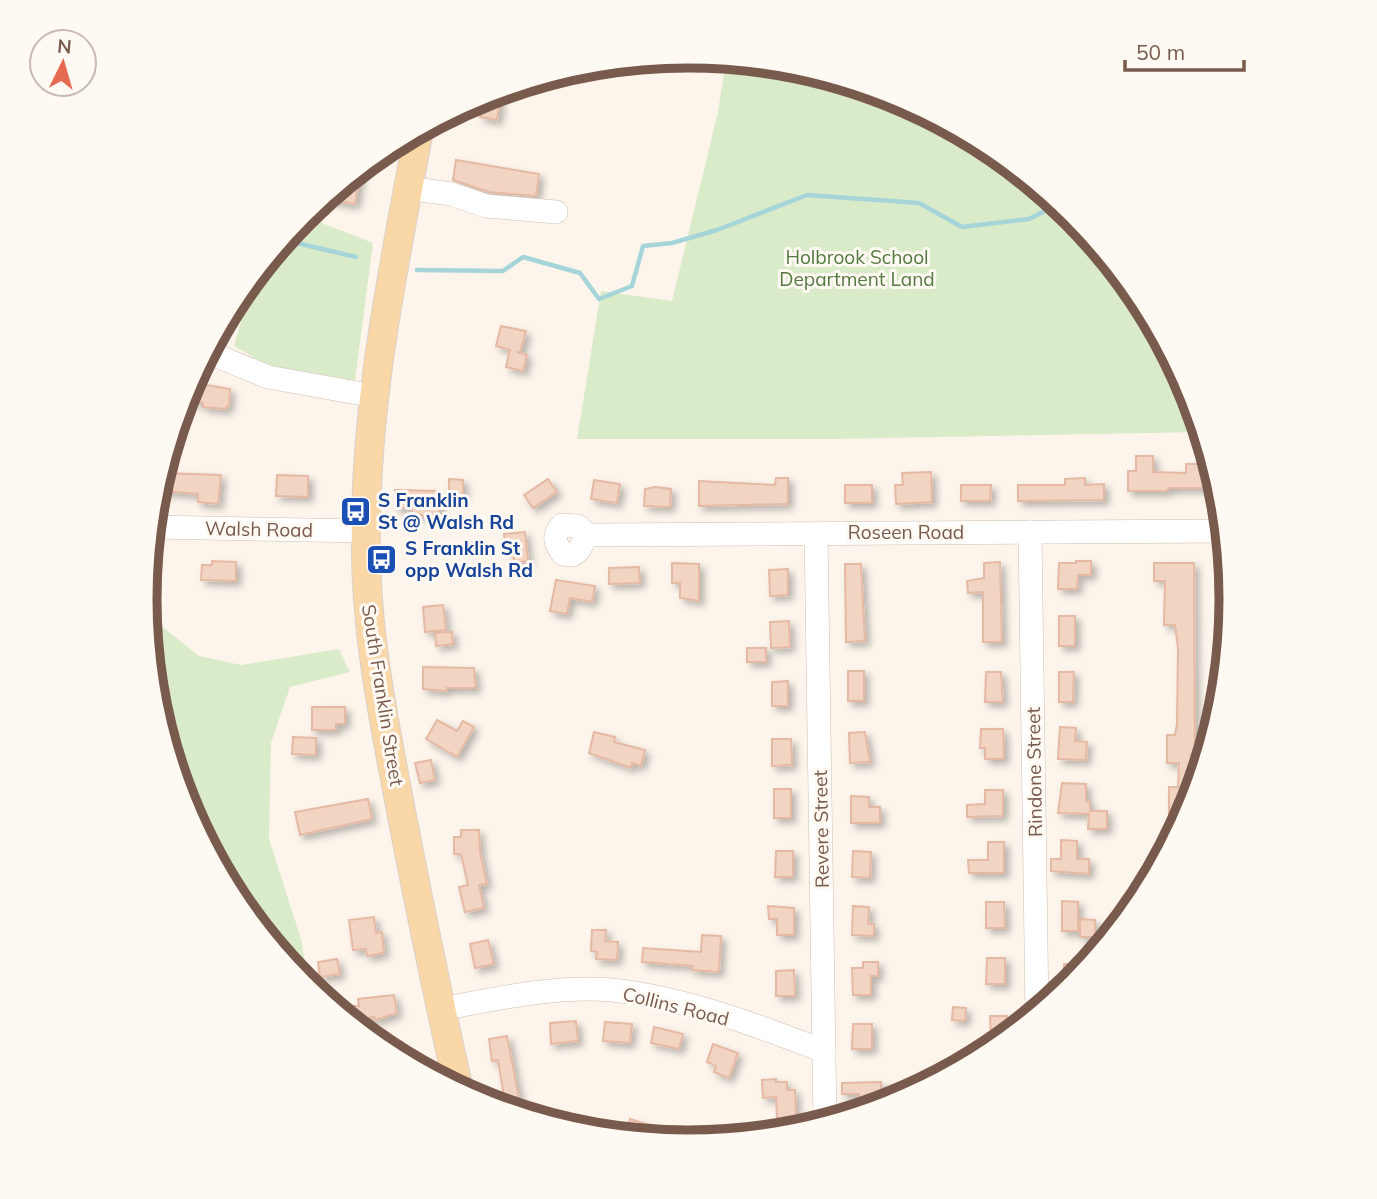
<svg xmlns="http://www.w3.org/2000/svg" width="1377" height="1199" viewBox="0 0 1377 1199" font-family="Mulish,sans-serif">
  <defs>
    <filter id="shadow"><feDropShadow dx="4.5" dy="4.5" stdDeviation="3.5" flood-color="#0004"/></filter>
  </defs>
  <rect width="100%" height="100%" fill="#fdf5ec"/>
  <g fill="#d9ebc9">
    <path d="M726,60C784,65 843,75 897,98C1038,156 1158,285 1203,432L831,439H577L601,291L672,301L718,112Z"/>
    <path d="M304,216L373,243L355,380L269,366L234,346L248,297L244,289Z"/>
    <path d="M147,621H155L199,656L241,665L339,649L350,672L290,687L271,743L269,839L301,939L309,988L236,901L186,807L155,705Z"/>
  </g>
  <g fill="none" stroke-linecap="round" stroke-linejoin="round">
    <g stroke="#a5d4d9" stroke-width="4.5">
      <path d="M284,240L356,257"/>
      <path d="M417,270L503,271L523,257L580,273L599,299L632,286L643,246L672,243L717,230L807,195L919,203L962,227L1029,219L1059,204"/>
    </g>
  </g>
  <g fill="#f2d4c3" stroke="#e5b9a3" stroke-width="2" filter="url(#shadow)">
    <path d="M484,97L500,99L497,120L480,117Z"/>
    <path d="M456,160L539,174L536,196L489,192L453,180Z"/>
    <path d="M361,168L355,204L324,199Z"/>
    <path d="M501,326L526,331L520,353L517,352L527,355L523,371L506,367L510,350L496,346Z"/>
    <path d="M195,383L230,389L229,405L225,409L203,407V403L193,402Z"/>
    <path d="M1136,456H1153V472L1186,473V464H1213L1219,485H1210V488H1168V491H1128V471H1136Z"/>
    <path d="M931,472L932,502L896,504L895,485H903L902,473Z"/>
    <path d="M164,473L221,475L218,504L198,502V494L163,491Z"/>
    <path d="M277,475L308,476V497L276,496Z"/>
    <path d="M776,478H788V504L699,506V481L775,485Z"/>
    <path d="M1085,478V485L1104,484V500L1018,501V485H1065V479Z"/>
    <path d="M449,479L463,480V496L449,495Z"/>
    <path d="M548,479L557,492L533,508L524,495Z"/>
    <path d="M594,480L620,484L617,503L591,499Z"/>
    <rect x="845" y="485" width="27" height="18"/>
    <path d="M961,485H991L990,501H961Z"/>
    <path d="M655,487L671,489L670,507L644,506L645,489Z"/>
    <path d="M395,490L439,491V515H412V508H395Z"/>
    <path d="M525,532L528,561L514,563L513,551L506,552L504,534Z"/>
    <path d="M212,561L236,562V581L201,580L202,565H212Z"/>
    <path d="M1076,561H1091V575H1078L1077,589H1058L1059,563H1076Z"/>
    <path d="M1000,562L1002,642H983V592L968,593L967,581L984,578V563Z"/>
    <path d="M672,563L699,564V601L680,598V583H672Z"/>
    <path d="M1154,563H1194L1195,792L1187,814H1169V787H1178L1179,763H1167V735H1175L1177,724L1178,648L1175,625H1164L1165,581H1154Z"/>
    <path d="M845,564H861L865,641L846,642Z"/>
    <path d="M639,567L640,583L609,584V568Z"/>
    <path d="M788,569V595L770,596L769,570Z"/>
    <path d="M556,580L595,586L592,602L570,598L567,614L550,611Z"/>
    <path d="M443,605L446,630L425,632L423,607Z"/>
    <rect x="1059" y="616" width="16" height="30"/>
    <path d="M789,621L790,647L771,648L770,622Z"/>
    <path d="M452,632L453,644L436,646L435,633Z"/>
    <rect x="747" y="648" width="19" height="14"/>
    <path d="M423,667L474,668L476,688H447V691L423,689Z"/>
    <rect x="848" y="671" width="16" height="30"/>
    <path d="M986,672H1001L1003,702H985Z"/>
    <path d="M1059,672H1074L1073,702H1059Z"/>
    <path d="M788,681V706H772V682Z"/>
    <path d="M312,707H345V724H336V730H312Z"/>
    <path d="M437,720L457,731L463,721L474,727L457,757L426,739Z"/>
    <path d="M1060,727L1076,728L1075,741L1087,742L1086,760L1058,759Z"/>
    <path d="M981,729H1003L1004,759H985V748H980Z"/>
    <path d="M594,732L615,737L614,742L645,750L641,766L632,763L631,768L589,753Z"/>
    <path d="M865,732L870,762L850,763L849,733Z"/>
    <path d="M293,737L316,738V755L292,754Z"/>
    <path d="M772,739H791L792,765L772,766Z"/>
    <path d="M431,760L435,780L420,783L415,763Z"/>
    <path d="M1062,783L1086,784V801L1090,802V811H1107V829H1088L1089,814L1058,813Z"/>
    <rect x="774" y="789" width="17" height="29"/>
    <path d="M985,790H1003V816L967,817V805L985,804Z"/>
    <path d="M851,796L869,797V807H880V823H851Z"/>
    <path d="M368,799L372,819L300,835L295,812Z"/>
    <path d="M461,830H479L480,852L487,884L479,885L484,908L465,912L459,887L468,885L461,854H454V837H461Z"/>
    <path d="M1061,840L1077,841V859H1089V874L1051,871V859H1061Z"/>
    <path d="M988,842H1004V873H969L968,860H988Z"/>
    <path d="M776,851H793V877H775Z"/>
    <path d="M853,851L871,852L870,878L852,877Z"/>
    <path d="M1062,901L1078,902V931H1062Z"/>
    <path d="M986,902H1004L1005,928H986Z"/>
    <path d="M768,906L794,908V935H777V919H769Z"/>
    <path d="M853,906L869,907L868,924H874V936L852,935Z"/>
    <path d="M374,917L376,933L382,932L384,953L367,956L366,949L353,950L349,920Z"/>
    <path d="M1080,919L1095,920V937H1080Z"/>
    <path d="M592,930H606L605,941L618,942L617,960L596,959L597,952L591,951Z"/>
    <path d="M702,935L721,936L719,972L692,970L693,966L642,962L643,948L701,952Z"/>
    <path d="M488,940L494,964L475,968L470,944Z"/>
    <path d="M987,958H1005V984H986Z"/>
    <path d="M337,959L340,974L320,977L318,962Z"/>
    <path d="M863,962H878V976H871V995H853L852,968H863Z"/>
    <path d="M1064,964L1082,965V972L1063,992Z"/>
    <path d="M794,970L795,996H776V971Z"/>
    <path d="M394,995L397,1013L375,1020L374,1017L356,1020L354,1006H359L358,999Z"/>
    <path d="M953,1007L966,1008L965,1021L952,1020Z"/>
    <path d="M990,1016H1007L1005,1039L991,1040Z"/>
    <path d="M576,1021L578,1041L551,1044L550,1023Z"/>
    <path d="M605,1022L632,1024L630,1043L603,1041Z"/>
    <path d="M853,1024H872V1049H852Z"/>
    <path d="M654,1027L683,1034L679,1049L651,1043Z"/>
    <path d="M507,1036L519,1098L520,1114L506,1109L498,1060L492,1061L489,1039Z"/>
    <path d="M713,1044L738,1053L729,1078L714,1072L716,1066L707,1062Z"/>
    <path d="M776,1079V1082H787V1090H795L796,1117L777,1118L776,1097L763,1098L762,1080Z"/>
    <path d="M881,1082V1093L874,1094V1102L859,1103V1094H842V1083Z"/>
    <path d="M550,1111L585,1121L586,1133L547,1122Z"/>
    <path d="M630,1119L688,1137L687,1143L594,1134L595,1120L627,1129Z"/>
  </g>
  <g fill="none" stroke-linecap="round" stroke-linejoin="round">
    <defs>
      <g id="minor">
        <path d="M408,188L451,194L486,206L556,212"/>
        <path d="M207,352L268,377L374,396"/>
        <path d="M152,527L366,531"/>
        <path d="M1030,532L1037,1013"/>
        <path d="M816,534L825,1123"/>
        <path d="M587,535L579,550L573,555L563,554C555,544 552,536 562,525L578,526L587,535L1225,531"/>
        <path d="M1231,592V606"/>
        <path d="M441,1009C496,999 556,985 612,990C685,998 756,1025 824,1051"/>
      </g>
      <path id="major" d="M419,130C393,271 363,410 366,554C367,641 385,726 401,811C419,904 438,997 459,1090"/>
    </defs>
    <use href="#minor" stroke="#d0bdb0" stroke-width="24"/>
    <use href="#major" stroke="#d9d1cd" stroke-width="30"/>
    <use href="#minor" stroke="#fff" stroke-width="23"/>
    <use href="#major" stroke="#fad7a6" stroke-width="28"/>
  </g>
  <defs>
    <symbol id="bus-square" viewBox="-11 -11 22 22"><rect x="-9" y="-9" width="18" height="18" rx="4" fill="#1a4fb4" stroke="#fff9f3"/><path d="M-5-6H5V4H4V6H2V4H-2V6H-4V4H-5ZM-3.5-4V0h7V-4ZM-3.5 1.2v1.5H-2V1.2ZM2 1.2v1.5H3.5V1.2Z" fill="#fff"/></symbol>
  </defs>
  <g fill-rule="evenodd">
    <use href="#bus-square" x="338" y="494" width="35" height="35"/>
    <use href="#bus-square" x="364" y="542" width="35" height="35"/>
  </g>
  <g text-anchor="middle" stroke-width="6" stroke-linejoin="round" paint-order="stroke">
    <g font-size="19" fill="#557942" stroke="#fff9f3">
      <text x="857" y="264">Holbrook School<tspan x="857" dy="22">Department Land</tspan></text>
    </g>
    <g font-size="19" font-weight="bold" fill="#164399" stroke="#fff9f3" text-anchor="start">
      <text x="378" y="507">S Franklin<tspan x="378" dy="22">St @ Walsh Rd</tspan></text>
      <text x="405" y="555">S Franklin St<tspan x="405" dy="22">opp Walsh Rd</tspan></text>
    </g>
    <g font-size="19" fill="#795b4d" stroke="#fff9f3">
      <text transform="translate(259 529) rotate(1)" y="7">Walsh Road</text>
      <text x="906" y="539">Roseen Road</text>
      <text transform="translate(383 695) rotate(81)" y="7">South Franklin Street</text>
      <text transform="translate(1034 772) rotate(-91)" y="7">Rindone Street</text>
      <text transform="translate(821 829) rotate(-91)" y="7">Revere Street</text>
      <text transform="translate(676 1006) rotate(14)" y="7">Collins Road</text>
    </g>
  </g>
  <path d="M0 0H1377V1199H0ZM157 599a531 531 0 1 1 1062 0a531 531 0 1 1-1062 0Z" fill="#fff9f3" fill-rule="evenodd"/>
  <path fill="none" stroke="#795b4d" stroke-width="9" d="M157 599a531 531 0 1 1 1062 0a531 531 0 1 1-1062 0Z"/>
  <g transform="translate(63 63) rotate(5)"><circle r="33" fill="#fff9f3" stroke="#c9bab1" stroke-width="2"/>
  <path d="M0-5L12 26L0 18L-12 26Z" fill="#e56c52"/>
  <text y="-10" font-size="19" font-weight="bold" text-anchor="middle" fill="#795b4d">N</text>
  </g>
  <path d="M1125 60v10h119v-10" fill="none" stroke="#795b4d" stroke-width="3.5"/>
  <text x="1136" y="60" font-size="21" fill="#795b4d" stroke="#fff9f3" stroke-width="5" paint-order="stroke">50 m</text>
</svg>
